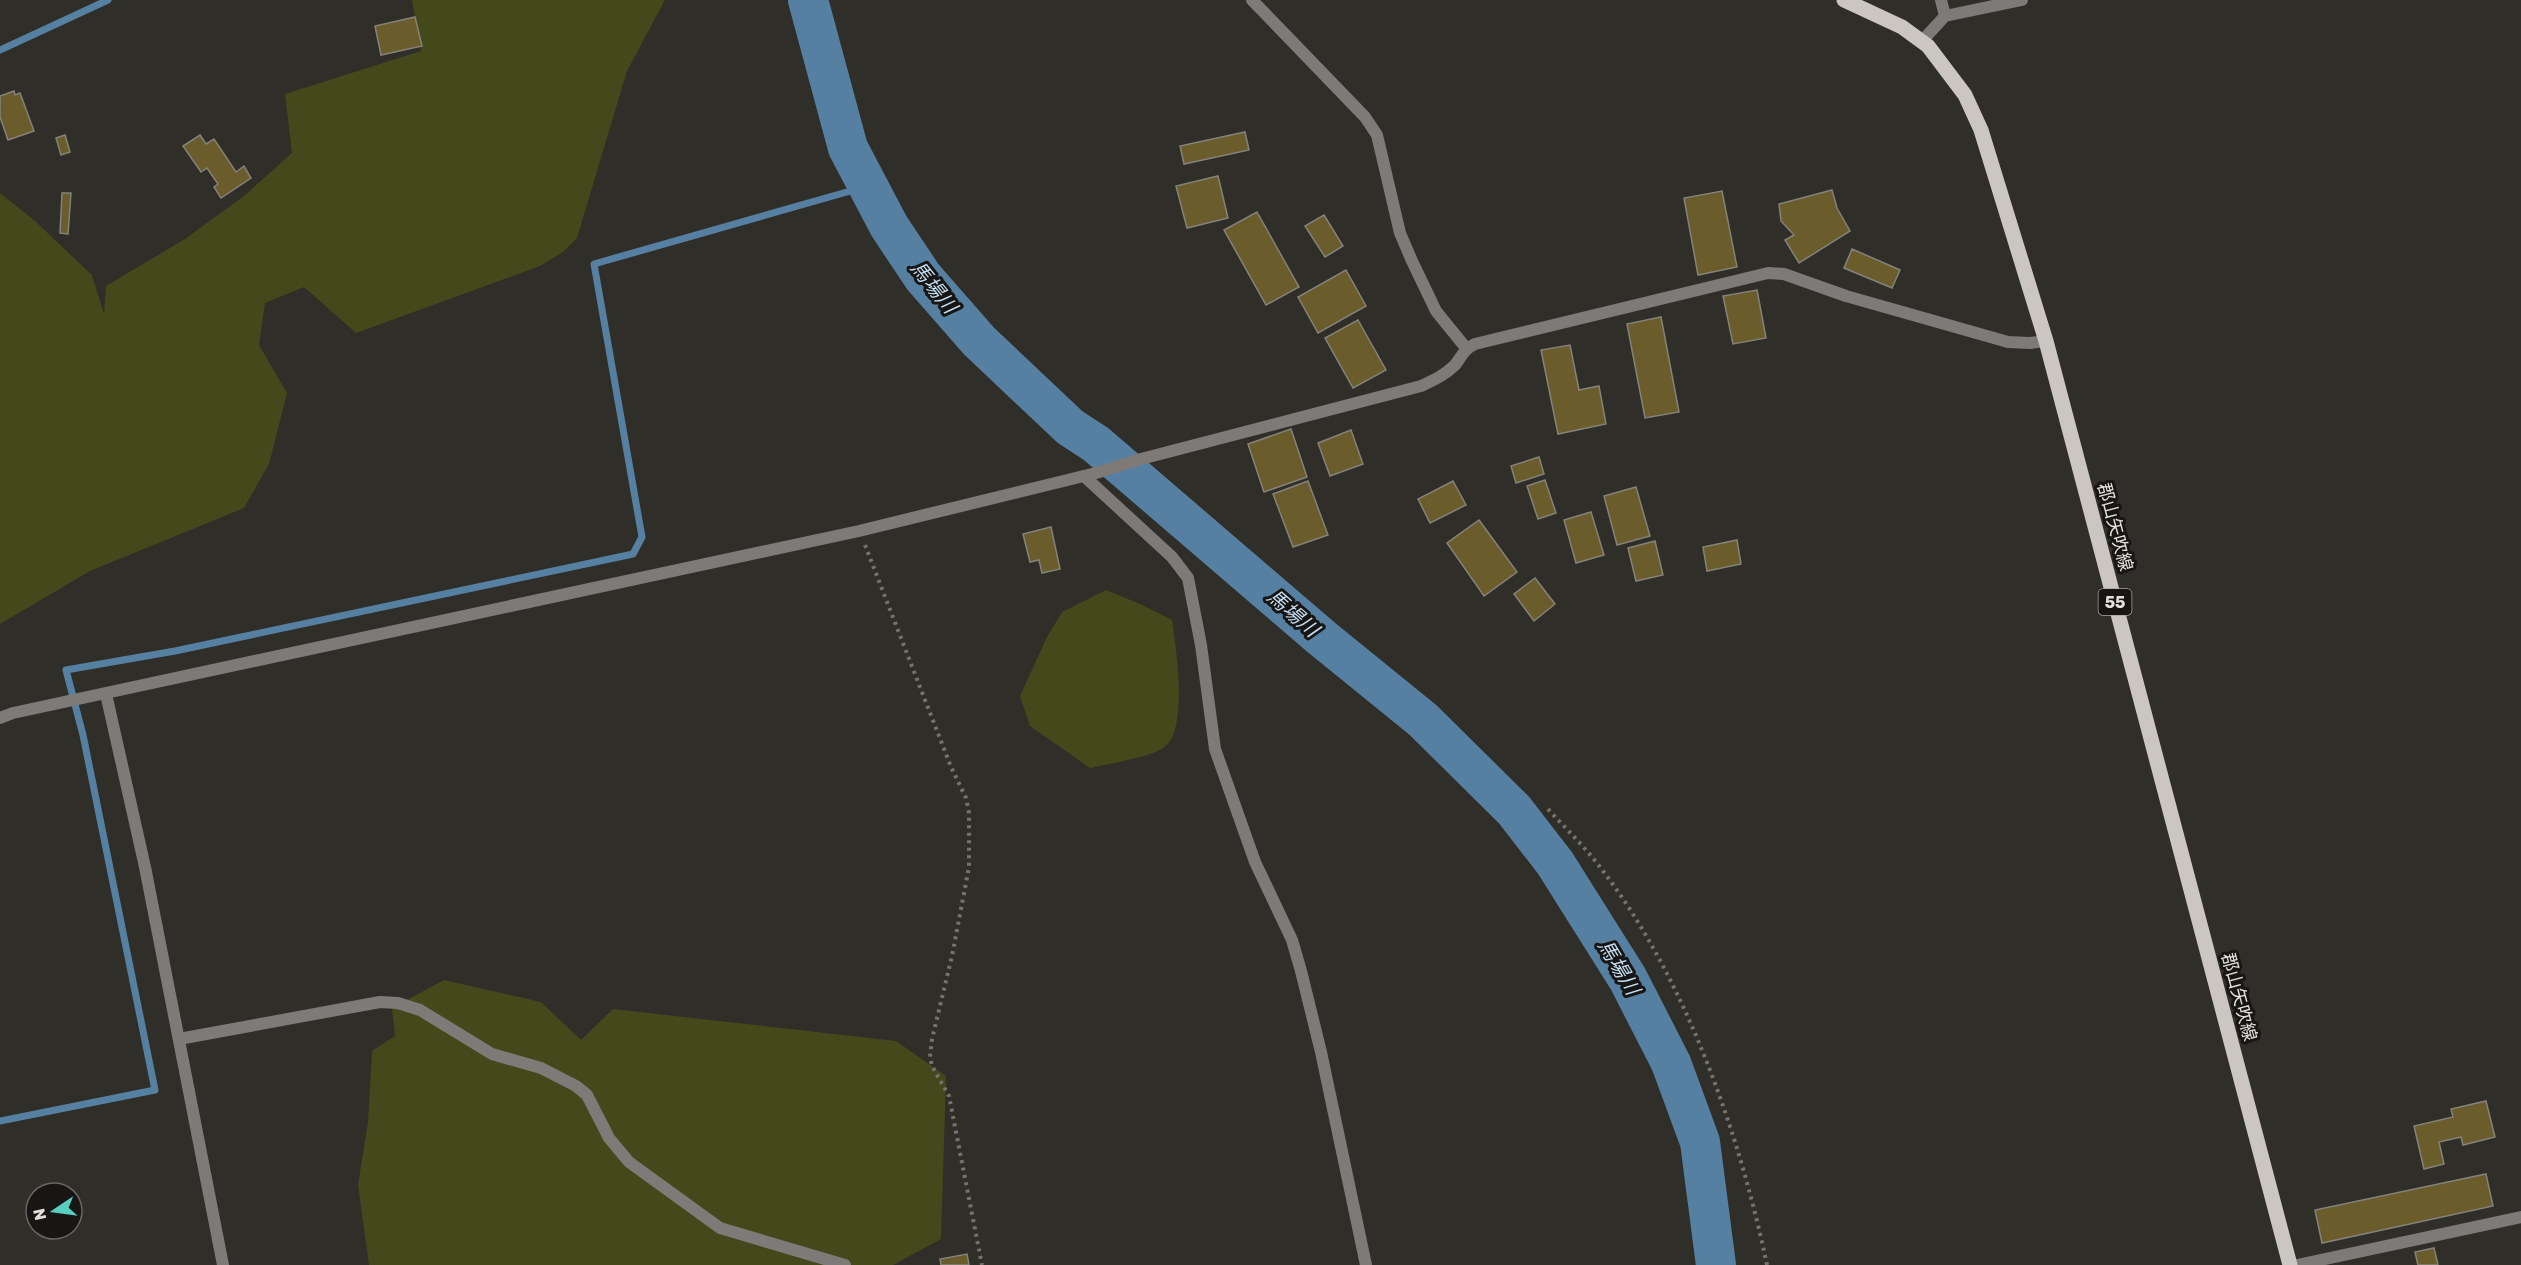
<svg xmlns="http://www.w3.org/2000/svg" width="2521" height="1265" viewBox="0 0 2521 1265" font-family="Rubik,'Noto Sans JP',sans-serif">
  <rect width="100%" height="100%" fill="#302e28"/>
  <g fill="#44491b">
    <path d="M412,0H665L627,71L577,238L563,252L540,266L356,333L304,287L265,303L259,345L287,393L269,464L244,508L90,571L0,624V193L35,221L92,275L104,314L106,286L185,239L244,196L292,153L285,94L421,51Z"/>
    <path d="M1106,590L1140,604L1172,620C1176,648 1188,726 1166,746C1154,757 1107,764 1090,768L1030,726L1020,696L1046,639L1062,612Z"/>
    <path d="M444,980L541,1002L581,1040L613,1009L896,1041L946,1076L941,1239L893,1265H369L358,1185L368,1122L372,1051L395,1036L392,1008Z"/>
  </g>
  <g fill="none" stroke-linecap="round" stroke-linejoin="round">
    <g stroke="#5680a2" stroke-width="7">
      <path d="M0,50L108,0"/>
      <path d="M0,1121L155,1090L83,735L66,670L175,651L633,554L642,537L594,264L868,186"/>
    </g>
    <path stroke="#5680a2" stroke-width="40" d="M808,0L848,148L889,226L923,277L979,341L1070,427L1096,444L1322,638L1423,720L1514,810L1555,863L1628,979L1671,1063L1700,1142L1716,1265"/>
  </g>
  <g fill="#6a5c2b" stroke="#84827b" stroke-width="1.5">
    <path d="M415,17L422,46L381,55L375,26Z"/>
    <path d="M14,91L15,95L20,93L34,131L8,140L0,117V96Z"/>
    <path d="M1245,132L1249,150L1184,164L1180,146Z"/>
    <path d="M65,135L70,152L61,155L56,138Z"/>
    <path d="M200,135L206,144L214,139L236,172L244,166L251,178L221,198L214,187L218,184L207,168L201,172L183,146Z"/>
    <path d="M1218,176L1228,218L1187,228L1176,186Z"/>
    <path d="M1832,190L1837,208L1850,231L1799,263L1785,240L1794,235L1781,221L1779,204Z"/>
    <path d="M1722,191L1737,267L1698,275L1684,198Z"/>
    <path d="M62,193H71L68,234L60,233Z"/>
    <path d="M1257,212L1299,287L1266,305L1224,230Z"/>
    <path d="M1324,215L1343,246L1325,257L1305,226Z"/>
    <path d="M1852,249L1900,270L1892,288L1844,268Z"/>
    <path d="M1346,270L1366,306L1318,333L1298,297Z"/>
    <path d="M1757,290L1766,338L1733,344L1723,296Z"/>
    <path d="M1661,317L1679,412L1645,418L1627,324Z"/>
    <path d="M1358,320L1386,370L1353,388L1325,338Z"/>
    <path d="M1570,345L1579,390L1599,386L1606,424L1558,434L1541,350Z"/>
    <path d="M1291,429L1307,477L1264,492L1248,444Z"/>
    <path d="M1351,430L1363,464L1330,476L1318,443Z"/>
    <path d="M1539,457L1544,474L1516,483L1511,466Z"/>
    <path d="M1545,480L1556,513L1538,519L1527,486Z"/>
    <path d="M1308,481L1328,535L1293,547L1273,494Z"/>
    <path d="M1453,481L1466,505L1430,523L1418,499Z"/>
    <path d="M1636,487L1650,536L1617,545L1604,496Z"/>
    <path d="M1591,512L1604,555L1576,563L1564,520Z"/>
    <path d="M1479,520L1517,572L1484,596L1447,543Z"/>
    <path d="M1051,527L1060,569L1042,573L1039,560L1030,562L1023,534Z"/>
    <path d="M1737,540L1741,564L1707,571L1703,547Z"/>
    <path d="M1655,541L1663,575L1636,581L1628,548Z"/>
    <path d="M1535,578L1555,604L1534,621L1514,594Z"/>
    <path d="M2486,1101L2495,1137L2463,1145L2461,1137L2439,1142L2444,1164L2424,1169L2414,1126L2453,1117L2451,1109Z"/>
    <path d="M2486,1174L2493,1206L2322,1243L2315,1210Z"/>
    <path d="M2434,1248L2438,1265H2418L2415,1252Z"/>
    <path d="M967,1254L969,1265H941L940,1259Z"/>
  </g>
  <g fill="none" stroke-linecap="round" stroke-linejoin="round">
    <g stroke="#74736d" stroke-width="4" stroke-dasharray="3 4.5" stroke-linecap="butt">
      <path d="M865,545L951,767L966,798L969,813V867L952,956L932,1039L930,1057L932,1066L949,1096L982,1265"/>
      <path d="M1548,809C1567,830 1587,849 1603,871C1686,980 1739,1132 1767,1265"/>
    </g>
    <g stroke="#7d7a78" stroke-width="12">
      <path d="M1252,0L1365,117L1377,135L1400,233L1412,261L1436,311L1466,348"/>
      <path d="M1941,0L1945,16"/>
      <path d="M1922,41L1945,16L2022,0"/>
      <path d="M1084,476L1172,557L1188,578L1201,645L1215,749L1255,862L1292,940L1301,971L1321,1052L1366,1265"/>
      <path d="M106,694L145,867L223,1265"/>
      <path d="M0,718L13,713L859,531L1096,473L1141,459L1421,386C1434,380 1445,375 1455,365C1462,356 1464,349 1475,344L1768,273L1784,274L1846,296L2008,342L2030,343L2046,341"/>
      <path d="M179,1039L380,1002L398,1003L420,1010L492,1054L541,1068L576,1086L587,1095L609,1138L629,1162L720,1228L845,1265"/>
      <path d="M2297,1265L2521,1217"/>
    </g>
    <path stroke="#ccc6c2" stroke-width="15" d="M1844,0L1902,27L1928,46L1965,95L1981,130L2046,341L2290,1265"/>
  </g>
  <g text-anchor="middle" stroke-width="6" stroke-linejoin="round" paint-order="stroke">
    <rect fill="#171614" stroke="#a5a4a1" stroke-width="1.5" x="2098.5" y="589" width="33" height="26" rx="4.5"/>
    <g font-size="16" font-weight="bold" fill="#e2e1dd">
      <text x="2115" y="608">55</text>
    </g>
    <g font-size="18" fill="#e2e1dd" stroke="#171614">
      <text transform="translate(2115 527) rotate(75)" y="6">郡山矢吹線</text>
      <text transform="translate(2239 997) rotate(75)" y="6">郡山矢吹線</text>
    </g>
    <g font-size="20" font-style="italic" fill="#c4def3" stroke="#171614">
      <text transform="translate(934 287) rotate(51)" y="7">馬場川</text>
      <text transform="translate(1293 613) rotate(41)" y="7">馬場川</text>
      <text transform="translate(1619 967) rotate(59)" y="7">馬場川</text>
    </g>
  </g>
  <g transform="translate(54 1211) rotate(257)"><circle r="28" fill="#171614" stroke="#686764" stroke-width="1.5"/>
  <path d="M0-4.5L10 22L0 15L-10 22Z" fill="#58cec0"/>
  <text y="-9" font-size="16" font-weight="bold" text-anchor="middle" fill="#e2e1dd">N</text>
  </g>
</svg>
